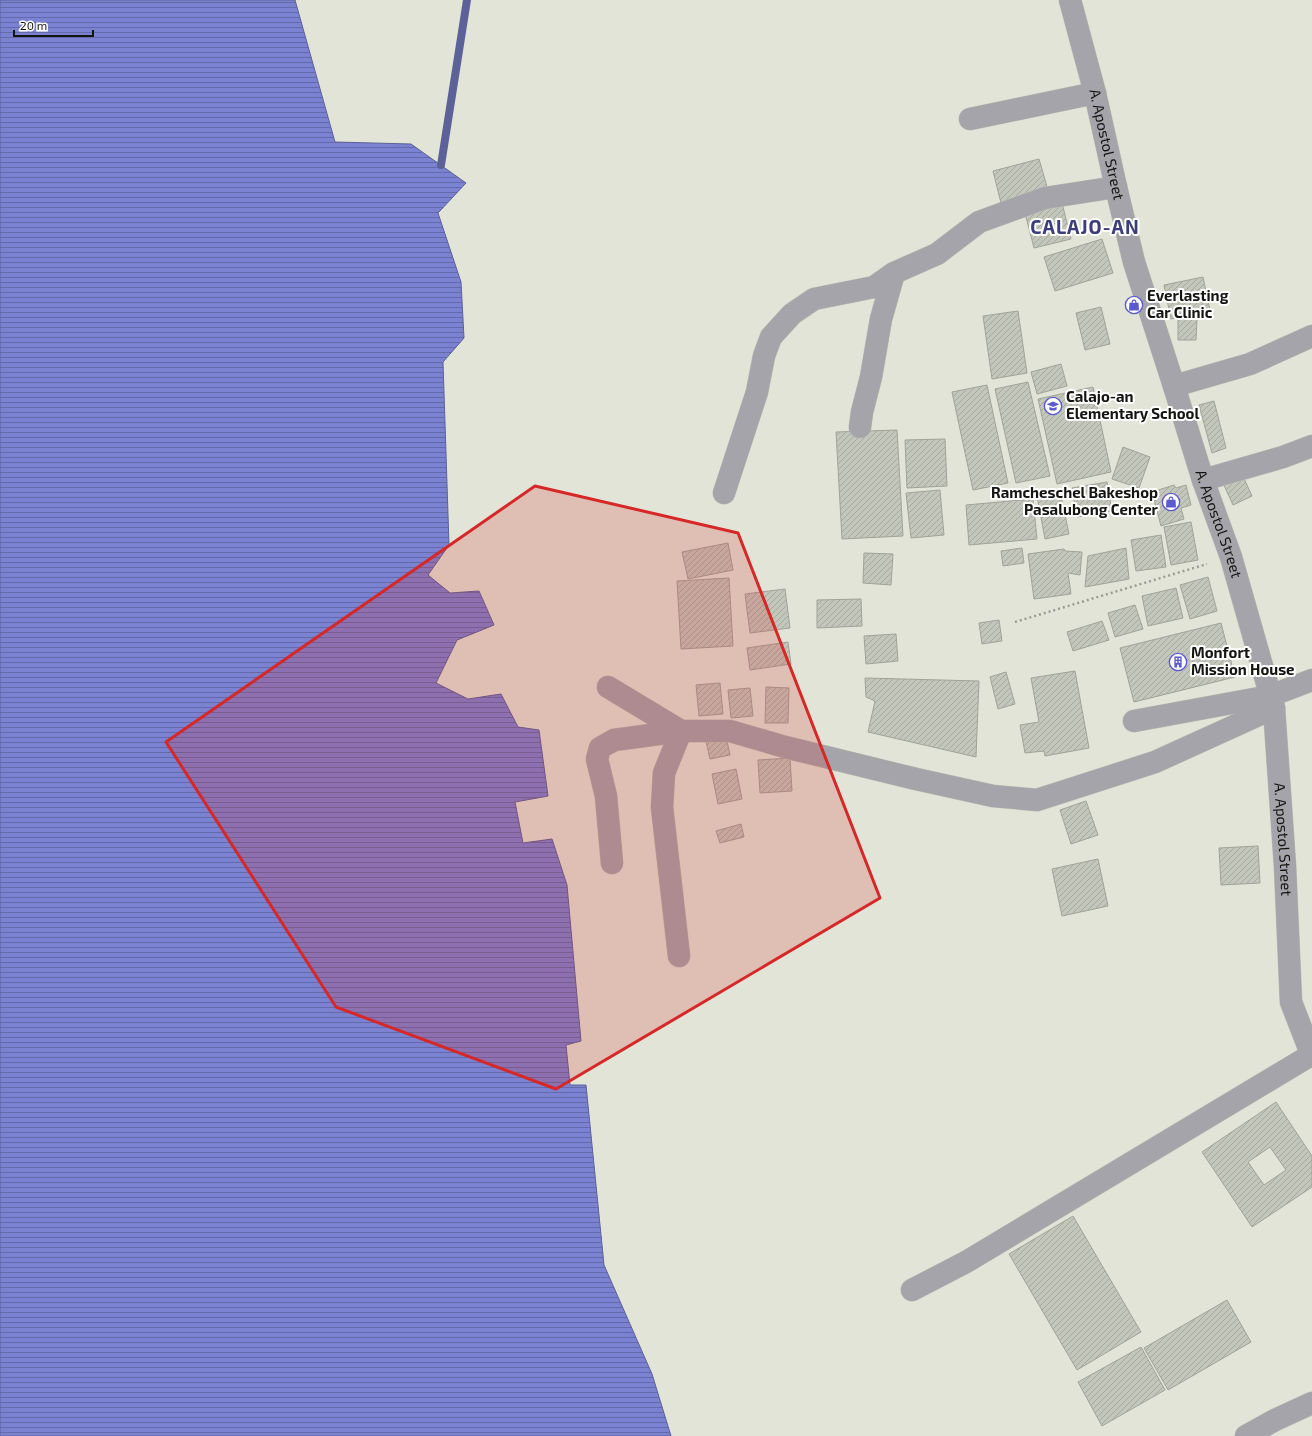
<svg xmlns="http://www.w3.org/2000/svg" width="1312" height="1436" viewBox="0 0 1312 1436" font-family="'Exo 2',sans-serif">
  <defs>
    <pattern id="water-rules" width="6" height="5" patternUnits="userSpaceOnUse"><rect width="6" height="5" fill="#7b82d2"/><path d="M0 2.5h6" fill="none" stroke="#6469a9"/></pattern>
    <pattern id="building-hatch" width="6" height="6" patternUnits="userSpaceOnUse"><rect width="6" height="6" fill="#c3c6ba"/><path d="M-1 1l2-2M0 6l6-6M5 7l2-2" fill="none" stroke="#a7a99f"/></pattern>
  </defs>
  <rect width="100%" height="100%" fill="#e1e4d7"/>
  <path fill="url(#water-rules)" stroke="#5c6198" d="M0,0H295L335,142L411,144L466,183L438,213L461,282L464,338L443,362L449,545L428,575L450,593L479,591L494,625L457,640L436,683L468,699L501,694L518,727L539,730L548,796L515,802L523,843L552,839L567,885L581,1041L566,1045L570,1085H586L604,1265L652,1374L671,1436H0Z"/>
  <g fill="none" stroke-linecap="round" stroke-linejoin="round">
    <path stroke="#5c6198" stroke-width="8" d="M441,165L467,0"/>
  </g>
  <g fill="url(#building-hatch)" stroke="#a1a398" fill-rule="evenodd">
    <path d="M1039,159L1048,190L1001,203L993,171Z"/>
    <path d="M1062,203L1071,239L1034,248L1025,213Z"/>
    <path d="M1102,239L1113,273L1055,291L1044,257Z"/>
    <path d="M1203,277L1210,310L1171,319L1164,285Z"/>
    <path d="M1101,307L1110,344L1085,350L1076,313Z"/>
    <path d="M1018,311L1027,373L992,379L983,316Z"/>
    <path d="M1178,318L1197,319L1196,340H1178Z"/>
    <path d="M1061,364L1067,386L1037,394L1031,372Z"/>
    <path d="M1028,382L1050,476L1016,483L995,389Z"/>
    <path d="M987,385L1008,483L973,490L952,392Z"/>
    <path d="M1093,387L1111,472L1057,484L1038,399Z"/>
    <path d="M1214,401L1226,448L1212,453L1199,405Z"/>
    <path d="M897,430L903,536L842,539L836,432Z"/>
    <path d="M945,439L947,486L907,488L905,440Z"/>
    <path d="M1123,447L1150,457L1139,488L1112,479Z"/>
    <path d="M1242,474L1252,496L1233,505L1223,483Z"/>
    <path d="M1107,482L1112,511L1077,517L1072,488Z"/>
    <path d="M1174,485L1176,488L1186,485L1191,505L1181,508L1184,519L1161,526L1152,492Z"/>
    <path d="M940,490L944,535L911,538L906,493Z"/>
    <path d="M1060,491L1069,534L1045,539L1037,496Z"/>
    <path d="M1033,499L1037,539L969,545L966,505Z"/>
    <path d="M1191,522L1198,560L1171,565L1164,527Z"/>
    <path d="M1161,535L1166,567L1136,571L1131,540Z"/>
    <path d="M728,543L733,570L688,579L682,552Z"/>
    <path d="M1022,548L1024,563L1003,566L1001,551Z"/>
    <path d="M1126,548L1129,579L1085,587L1088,556Z"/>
    <path d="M1064,549L1065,551L1082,552L1080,575L1068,573L1071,594L1034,599L1028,554Z"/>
    <path d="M864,553L893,554L891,585L863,583Z"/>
    <path d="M1208,577L1217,611L1190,619L1180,585Z"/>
    <path d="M729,578L733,646L681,649L677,581Z"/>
    <path d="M1176,588L1183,618L1148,626L1142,596Z"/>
    <path d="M785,589L790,628L750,633L745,594Z"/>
    <path d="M861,599L862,626L817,628V600Z"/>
    <path d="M1135,605L1143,629L1115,637L1108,613Z"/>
    <path d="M999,620L1002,641L982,644L979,623Z"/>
    <path d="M1102,621L1109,640L1073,651L1067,632Z"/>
    <path d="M1221,623L1235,677L1134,702L1120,648Z"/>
    <path d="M896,634L898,661L866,664L864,636Z"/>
    <path d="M788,642L791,664L750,670L747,648Z"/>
    <path d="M1075,671L1089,748L1045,756L1044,751L1025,753L1020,725L1039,722L1031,678Z"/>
    <path d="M1006,672L1015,704L998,709L990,677Z"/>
    <path d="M865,678L979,681L976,757L868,732L875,701L866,697Z"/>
    <path d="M720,683L723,714L699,716L696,685Z"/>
    <path d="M766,687L789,688L788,723H765Z"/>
    <path d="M750,688L753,716L731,718L728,690Z"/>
    <path d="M726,736L730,755L710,759L706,741Z"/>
    <path d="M790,758L792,791L760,793L758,760Z"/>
    <path d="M736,769L742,799L718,804L712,774Z"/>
    <path d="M1086,801L1098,835L1071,844L1060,810Z"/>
    <path d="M741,824L744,837L720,843L716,831Z"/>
    <path d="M1258,846L1260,883L1221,885L1219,848Z"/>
    <path d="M1098,859L1108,906L1062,916L1052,869Z"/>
    <path d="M1276,1102L1312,1156V1187L1252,1227L1202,1152ZM1270,1147L1286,1170L1264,1185L1248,1162Z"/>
    <path d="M1073,1216L1141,1332L1077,1370L1009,1254Z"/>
    <path d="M1227,1300L1251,1342L1168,1390L1144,1348Z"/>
    <path d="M1141,1347L1165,1390L1102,1426L1078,1382Z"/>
  </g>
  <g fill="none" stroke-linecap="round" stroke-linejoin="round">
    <defs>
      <g id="minor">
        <path id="s1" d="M1070,0L1095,93L1116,187L1134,262L1174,386L1203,480L1231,557L1274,708L1285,866L1291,1002L1312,1056"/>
        <path d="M970,119L1095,93"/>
        <path d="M1174,386L1250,364L1312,336"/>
        <path d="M860,427L862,412L871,377L881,319L894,273"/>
        <path d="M1203,480L1283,457L1312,446"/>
        <path d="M724,493L757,392L764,356L771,337L792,314L814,299L874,287L894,273L937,254L979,222L1045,198L1116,187"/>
        <path d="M608,687L681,731H730L785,747L916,779L993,796L1037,800L1155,762L1274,708"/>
        <path d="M1134,721L1270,696L1312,680"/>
        <path d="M612,863L606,796L597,759L600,748L614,740L681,731"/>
        <path d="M679,956L662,807L664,773L681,731"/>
        <path d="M912,1290L966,1262L1311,1055"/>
        <path d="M1246,1436L1275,1420L1312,1403"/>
      </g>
    </defs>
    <use href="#minor" stroke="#bcbfb3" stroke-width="23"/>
    <path stroke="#9b9d94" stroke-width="2.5" stroke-dasharray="2 3" stroke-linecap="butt" d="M1015,622L1207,564"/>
    <use href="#minor" stroke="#a4a4aa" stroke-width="22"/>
  </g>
  <path fill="#d62828" fill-opacity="0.2" stroke="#d62828" stroke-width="3" stroke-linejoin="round" d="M535,486L738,533L880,898L556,1089L336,1007L166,742Z"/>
  <defs>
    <symbol id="shop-ring" viewBox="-11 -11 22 22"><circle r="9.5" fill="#fff" stroke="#5b5ad2" stroke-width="1.5"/><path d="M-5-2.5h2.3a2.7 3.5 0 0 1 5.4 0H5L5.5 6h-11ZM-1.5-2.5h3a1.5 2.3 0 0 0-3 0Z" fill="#5b5ad2"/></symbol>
    <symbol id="school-ring" viewBox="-11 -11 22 22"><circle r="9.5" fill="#fff" stroke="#5b5ad2" stroke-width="1.5"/><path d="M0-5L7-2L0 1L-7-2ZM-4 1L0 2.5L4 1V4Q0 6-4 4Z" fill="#5b5ad2"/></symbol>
    <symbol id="building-ring" viewBox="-11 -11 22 22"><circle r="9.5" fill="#fff" stroke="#5b5ad2" stroke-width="1.5"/><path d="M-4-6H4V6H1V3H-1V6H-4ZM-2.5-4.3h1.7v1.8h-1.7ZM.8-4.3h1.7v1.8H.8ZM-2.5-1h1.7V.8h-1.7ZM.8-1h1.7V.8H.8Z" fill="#5b5ad2"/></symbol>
  </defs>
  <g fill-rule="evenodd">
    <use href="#shop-ring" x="1124" y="295" width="20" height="20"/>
    <use href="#school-ring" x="1043" y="396" width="20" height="20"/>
    <use href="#shop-ring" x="1161" y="492" width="20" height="20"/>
    <use href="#building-ring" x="1168" y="652" width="20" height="20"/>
  </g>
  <g text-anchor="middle" stroke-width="4" stroke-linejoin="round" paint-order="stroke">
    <g font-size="15" fill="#141511" stroke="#fff">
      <text dy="5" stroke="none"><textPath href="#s1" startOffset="149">A. Apostol Street</textPath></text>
      <text dy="5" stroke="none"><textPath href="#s1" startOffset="545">A. Apostol Street</textPath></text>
      <text dy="5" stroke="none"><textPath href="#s1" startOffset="869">A. Apostol Street</textPath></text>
    </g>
    <g font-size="15" font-weight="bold" fill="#141511" stroke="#fff" text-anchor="start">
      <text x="1147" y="301">Everlasting<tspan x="1147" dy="17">Car Clinic</tspan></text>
      <text x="1066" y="402">Calajo-an<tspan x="1066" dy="17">Elementary School</tspan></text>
      <text x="1158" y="498" text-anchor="end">Ramcheschel Bakeshop<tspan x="1158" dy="17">Pasalubong Center</tspan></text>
      <text x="1191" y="658">Monfort<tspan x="1191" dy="17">Mission House</tspan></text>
    </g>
    <g font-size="19" font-weight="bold" letter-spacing="1" fill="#3c3e7b" stroke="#fff">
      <text x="1085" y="234">CALAJO-AN</text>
    </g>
  </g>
  <path d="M14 30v6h79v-6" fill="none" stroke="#141511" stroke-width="2"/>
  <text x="20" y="30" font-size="12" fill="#141511" stroke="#ffffff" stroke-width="3" paint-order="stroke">20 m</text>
</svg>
